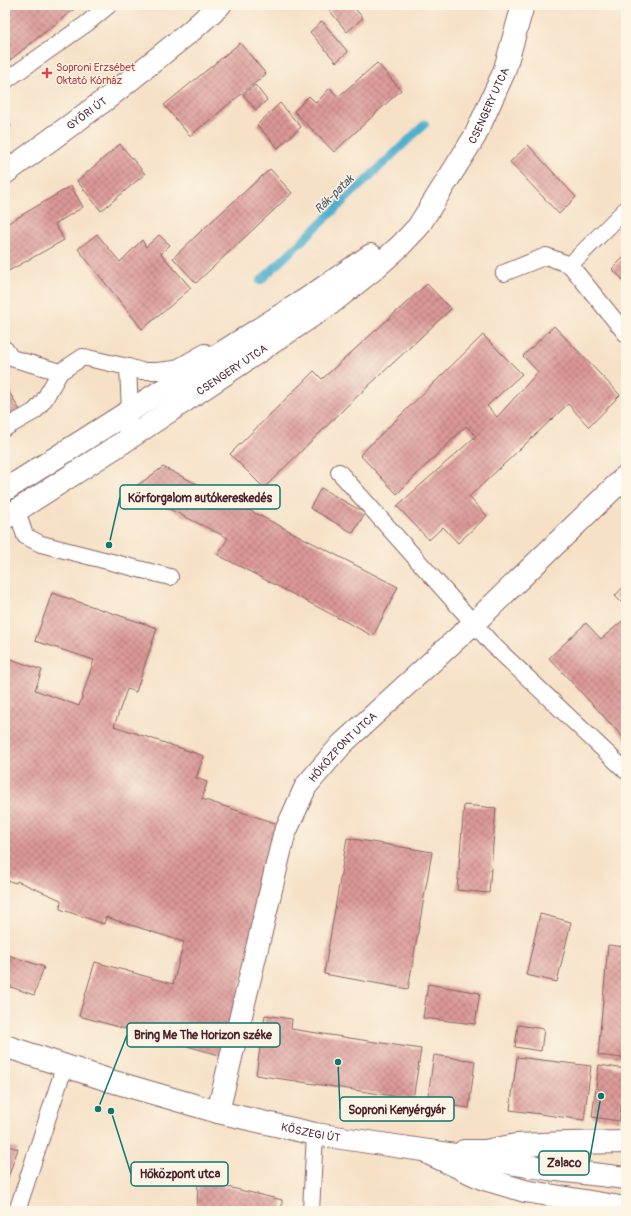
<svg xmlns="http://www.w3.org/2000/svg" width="631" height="1216" viewBox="0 0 631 1216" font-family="Pangolin,sans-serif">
  <defs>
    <pattern id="building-cross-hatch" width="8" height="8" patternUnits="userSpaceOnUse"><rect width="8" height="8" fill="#db9897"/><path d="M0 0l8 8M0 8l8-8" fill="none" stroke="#b47b7b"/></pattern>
  </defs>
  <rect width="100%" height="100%" fill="#fcf5e5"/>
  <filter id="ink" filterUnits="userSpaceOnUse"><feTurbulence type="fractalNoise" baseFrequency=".025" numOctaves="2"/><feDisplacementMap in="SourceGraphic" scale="8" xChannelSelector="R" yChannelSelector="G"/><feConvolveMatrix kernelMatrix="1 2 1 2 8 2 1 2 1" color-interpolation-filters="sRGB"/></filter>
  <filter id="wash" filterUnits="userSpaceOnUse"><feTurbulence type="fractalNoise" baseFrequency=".012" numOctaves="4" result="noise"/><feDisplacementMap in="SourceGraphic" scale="16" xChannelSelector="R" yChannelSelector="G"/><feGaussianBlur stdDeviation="0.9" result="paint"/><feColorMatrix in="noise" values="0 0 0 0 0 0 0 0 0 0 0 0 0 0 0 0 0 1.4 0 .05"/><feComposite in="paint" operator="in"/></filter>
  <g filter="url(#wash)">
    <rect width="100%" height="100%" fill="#f6e1c7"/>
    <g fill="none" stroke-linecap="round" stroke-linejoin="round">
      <path stroke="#4fafce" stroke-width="8" d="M260,281L425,124"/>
    </g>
    <g id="blocks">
      <g fill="url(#building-cross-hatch)">
        <path d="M5,5H79L5,64Z"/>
        <path d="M325,5H352L363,18L347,32Z"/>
        <path d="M322,21L348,52L336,62L310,32Z"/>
        <path d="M240,43L266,74L190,136L164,105Z"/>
        <path d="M377,63L401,90L334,152L294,111L309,96L316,103L330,88L338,97Z"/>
        <path d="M255,85L267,100L256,110L243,95Z"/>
        <path d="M280,103L301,127L278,148L257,125Z"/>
        <path d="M5,117L11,126L5,131Z"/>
        <path d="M120,144L145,174L101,211L77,181Z"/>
        <path d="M528,145L576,197L559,214L510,162Z"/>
        <path d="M270,169L292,193L196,283L173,258L201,231Z"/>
        <path d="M71,186L83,207L55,224L64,240L5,273V225Z"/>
        <path d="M97,234L120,262L142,240L146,247L159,235L170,245L161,254L191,288L161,314L142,329L78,249Z"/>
        <path d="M626,255V283L612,269Z"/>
        <path d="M427,284L451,309L348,405L264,488L230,454L314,371L322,379Z"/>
        <path d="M554,326L620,395L589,427L568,404L469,497L487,516L458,543L443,527L429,540L397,506L476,436L466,426L397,494L360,455L483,335L522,374L487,406L497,417L538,372L523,356Z"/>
        <path d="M5,385L21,412L5,421Z"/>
        <path d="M163,467L245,508L398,587L373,636L218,555L228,538L131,490Z"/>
        <path d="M321,488L365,513L353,533L310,508Z"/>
        <path d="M626,584V607L615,596Z"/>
        <path d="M52,593L157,628L136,692L127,689L114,726L204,756L196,778L207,782L202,799L278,824L223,1056L79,1016L95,962L173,984L184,942L106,917L104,924L60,909L61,900L17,881L16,883L5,880V657L42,670L35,690L79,706L94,660L35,641Z"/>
        <path d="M626,618V664L625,665L626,667V740L549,658L586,623L601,639Z"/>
        <path d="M464,805L496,808L489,893L457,890Z"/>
        <path d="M347,838L432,852L408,989L324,974Z"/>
        <path d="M540,914L571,922L557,982L526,975Z"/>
        <path d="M608,945L626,947V1019L623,1058L598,1055Z"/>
        <path d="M5,954L44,967L34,995L5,985Z"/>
        <path d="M428,984L480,993L475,1024L423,1018Z"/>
        <path d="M265,1015L292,1019L291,1029L421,1049L413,1099L256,1075Z"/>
        <path d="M518,1025L544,1029L541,1051L515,1047Z"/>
        <path d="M434,1055L475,1061L469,1108L427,1102Z"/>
        <path d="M517,1057L591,1066L584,1120L510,1110Z"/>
        <path d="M599,1065L626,1069L619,1121L592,1117Z"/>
        <path d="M5,1145L18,1149L5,1186Z"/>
        <path d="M198,1180L282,1200V1211H197Z"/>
      </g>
    </g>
  </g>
  <g filter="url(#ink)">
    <use href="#blocks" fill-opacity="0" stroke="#866362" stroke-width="1"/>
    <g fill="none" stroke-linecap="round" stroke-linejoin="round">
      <defs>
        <g id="service">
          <path d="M5,81L86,24L109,5"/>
          <path d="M570,265L626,209"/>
          <path d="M504,273L546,256L570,265L626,334"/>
          <path d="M5,349L11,358L60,372"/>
          <path d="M5,428L35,411L44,400L60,372L83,357L128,367L141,371H157L175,369L205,352"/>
          <path d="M125,441L130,411L128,367"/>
          <path d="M339,472L492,644L626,771"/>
          <path d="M17,510L25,536L41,544L170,577"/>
          <path d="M17,1211L65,1065"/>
          <path d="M311,1211L315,1134"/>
        </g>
        <g id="minor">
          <path id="s1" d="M5,173L109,97L191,31L220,5"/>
          <path id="s2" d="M218,1112L284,835L306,786L342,744L474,623L626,476"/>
          <path d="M464,1151H485L516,1145L567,1143L626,1142"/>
          <path d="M430,1154L484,1179L525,1191L626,1208"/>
        </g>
        <g id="secondary">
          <path d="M5,490L308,298L371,255"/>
          <path id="s3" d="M5,518L125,441L330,304L373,270L400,246L418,227L475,136L504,72L523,5"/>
          <path id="s4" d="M5,1046L111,1081L218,1112L315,1134L549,1169L626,1178"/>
        </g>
      </defs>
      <use href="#service" stroke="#866362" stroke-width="18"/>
      <use href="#minor" stroke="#866362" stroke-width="24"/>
      <use href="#secondary" stroke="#866362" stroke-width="24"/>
      <use href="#service" stroke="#fff" stroke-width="16"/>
      <use href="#minor" stroke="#fff" stroke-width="22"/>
      <use href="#secondary" stroke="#fff" stroke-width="22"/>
    </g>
  </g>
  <path fill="#e0444e" stroke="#fcf5e5" stroke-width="1.5" d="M45 67h4v4h4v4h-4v4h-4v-4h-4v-4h4z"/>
  <g text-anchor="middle" stroke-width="3" stroke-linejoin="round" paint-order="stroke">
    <g font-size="11" fill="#be3a42" stroke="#fcf5e5" text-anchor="start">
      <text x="56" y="71">Soproni Erzsébet<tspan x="56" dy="13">Oktató Kórház</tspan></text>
    </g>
    <g font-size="11" fill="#4a1f2b" stroke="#fcf5e5">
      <text dy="4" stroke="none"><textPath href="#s3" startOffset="647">CSENGERY UTCA</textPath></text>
      <text dy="4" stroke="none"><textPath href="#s1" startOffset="101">GYŐRI ÚT</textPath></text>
      <text dy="4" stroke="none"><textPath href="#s3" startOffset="271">CSENGERY UTCA</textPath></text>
      <text dy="4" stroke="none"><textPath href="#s2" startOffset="392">HŐKÖZPONT UTCA</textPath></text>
      <text dy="4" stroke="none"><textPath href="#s4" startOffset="318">KŐSZEGI ÚT</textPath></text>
    </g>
    <g font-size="12" font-style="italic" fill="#4c596c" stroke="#fcf5e5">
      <text transform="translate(334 194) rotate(-44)" y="4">Rák-patak</text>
    </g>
  </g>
  <path fill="none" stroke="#0f766e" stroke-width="1.5" d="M109 545L120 497M98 1109L127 1035M338 1062L340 1109M601 1096L589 1163M111 1111L131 1174"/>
  <g fill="#0f766e" stroke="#fcf5e5" stroke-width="1.5">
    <circle cx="109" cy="545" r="4"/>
    <circle cx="98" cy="1109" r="4"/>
    <circle cx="338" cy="1062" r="4"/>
    <circle cx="601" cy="1096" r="4"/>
    <circle cx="111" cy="1111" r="4"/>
  </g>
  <g fill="#fcf5e5" stroke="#0f766e" stroke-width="1.5">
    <rect x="120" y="485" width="160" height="24" rx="4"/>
    <rect x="127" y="1023" width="153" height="24" rx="4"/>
    <rect x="340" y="1097" width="114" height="24" rx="4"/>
    <rect x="539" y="1151" width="50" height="24" rx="4"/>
    <rect x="131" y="1162" width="97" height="24" rx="4"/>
  </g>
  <g font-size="12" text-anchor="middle" font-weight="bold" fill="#4a1f2b">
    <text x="200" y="502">Körforgalom autókereskedés</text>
    <text x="203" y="1039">Bring Me The Horizon széke</text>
    <text x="397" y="1114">Soproni Kenyérgyár</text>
    <text x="564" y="1167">Zalaco</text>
    <text x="180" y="1178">Hőközpont utca</text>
  </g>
  <rect width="631" height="1216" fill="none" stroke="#fcf5e5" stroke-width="20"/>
</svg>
